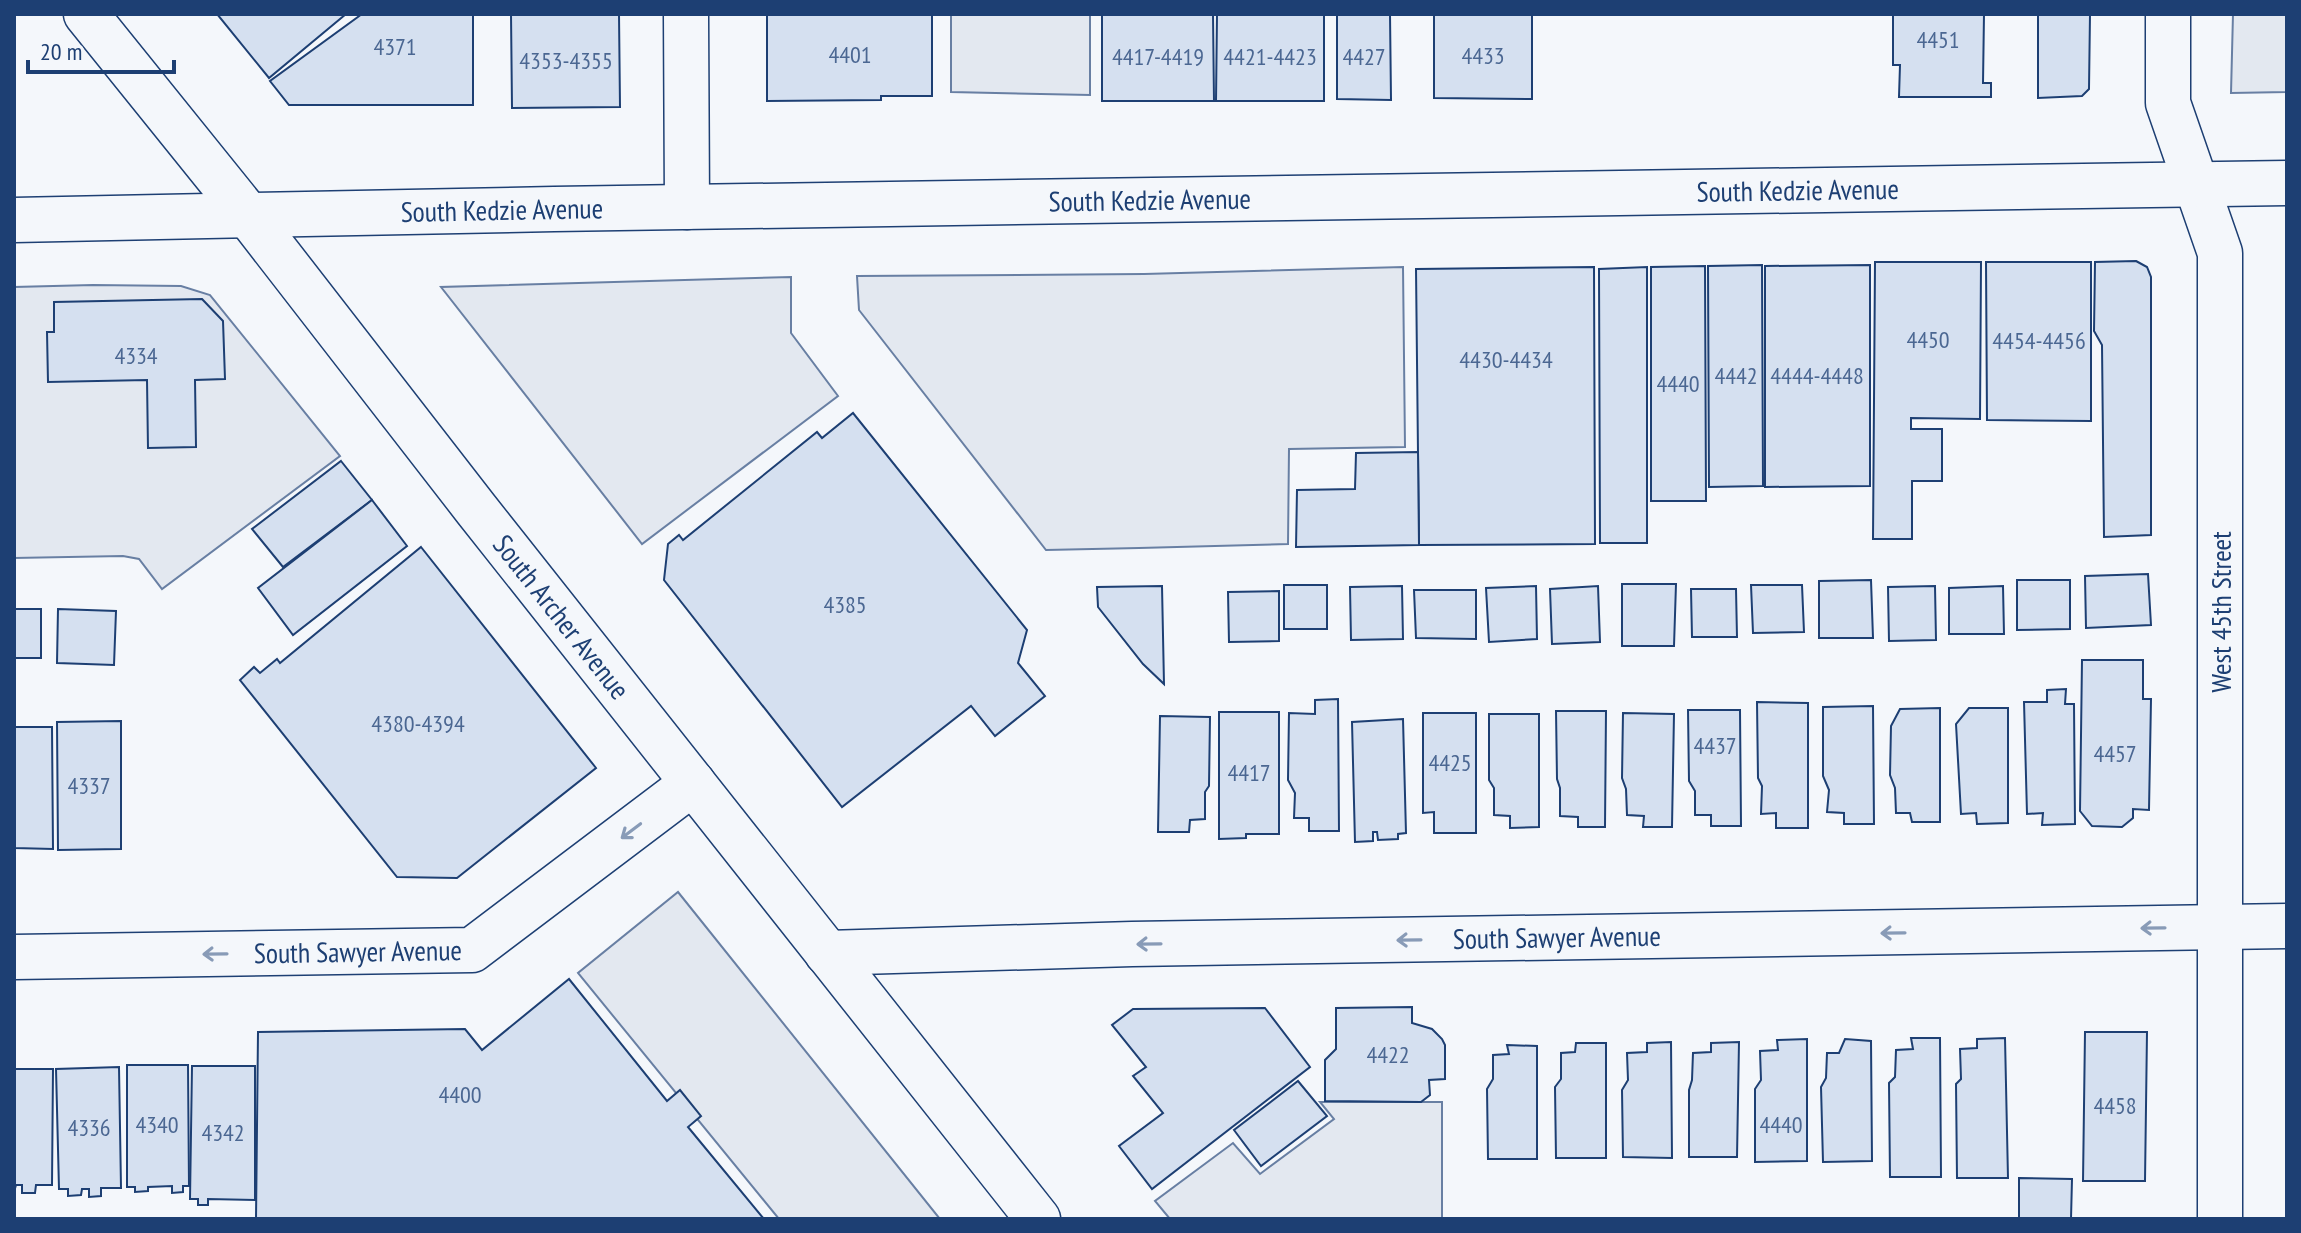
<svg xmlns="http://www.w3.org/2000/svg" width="2301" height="1233" viewBox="0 0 2301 1233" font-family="'PT Sans Narrow',sans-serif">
  <rect width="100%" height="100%" fill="#f4f7fb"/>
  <g fill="#e3e8f0" stroke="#687fa3" stroke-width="2">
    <path d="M951,14H1090V95L951,92Z"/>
    <path d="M2233,14H2287V92L2231,93Z"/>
    <path d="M1403,267L1405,447L1289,449L1288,544L1139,548L1046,550L859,310L857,276L1144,274Z"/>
    <path d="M791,277V333L838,396L642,544L441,287Z"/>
    <path d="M93,285L181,286L210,295L340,456L162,589L139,559L123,556L14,558V287Z"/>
    <path d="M678,892L940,1219H779L578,973Z"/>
    <path d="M1320,1102H1442V1219H1170L1155,1201L1233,1143L1260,1174L1334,1119Z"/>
  </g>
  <g fill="#d5e0f0" stroke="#1d3f73" stroke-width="2">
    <path d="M217,14H346L269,78Z"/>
    <path d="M362,14H473V105H289L270,81Z"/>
    <path d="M511,14H619L620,107L512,108Z"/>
    <path d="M767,14H932V96H881V100L767,101Z"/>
    <path d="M1102,14H1213L1214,101H1102Z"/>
    <path d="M1217,14H1324V101H1216Z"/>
    <path d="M1337,14H1390L1391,100L1337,99Z"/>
    <path d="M1434,14H1532V99L1434,98Z"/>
    <path d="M1893,14H1984L1983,83H1991V97H1899L1900,65H1893Z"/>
    <path d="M2038,14H2090L2089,89L2082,96L2038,98Z"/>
    <path d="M2136,261L2147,267L2151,277V535L2104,537L2102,345L2094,331L2095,262Z"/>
    <path d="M1875,262H1981L1980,419L1911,418V429H1942V481H1912V539H1873Z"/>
    <path d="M1986,262H2091V421L1987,420Z"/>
    <path d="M1762,265L1763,486L1709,487L1708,266Z"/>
    <path d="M1870,265V486L1765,487V266Z"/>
    <path d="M1705,266L1706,501H1651V267Z"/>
    <path d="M1594,267L1595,544L1419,545L1416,269Z"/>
    <path d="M1647,267V543H1600L1599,269Z"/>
    <path d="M202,299L223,321L225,379L195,380L196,447L148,448L147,380L48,382L47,332H54V302Z"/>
    <path d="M853,413L1027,630L1018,663L1045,696L995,736L971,706L842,807L664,580L668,544L679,535L683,540L817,432L822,438Z"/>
    <path d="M1418,452L1419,545L1296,547L1297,490L1355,489L1356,453Z"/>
    <path d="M341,461L372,500L283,567L252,529Z"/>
    <path d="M372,500L407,546L293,635L258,588Z"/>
    <path d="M421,547L596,768L457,878L397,877L240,680L254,667L260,673L277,659L280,663Z"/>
    <path d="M2148,574L2151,625L2086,628L2085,576Z"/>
    <path d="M1871,580L1873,638H1819V581Z"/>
    <path d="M2017,580H2070V629L2017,630Z"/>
    <path d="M1622,584H1676L1674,646H1622Z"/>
    <rect x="1284" y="585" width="43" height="44"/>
    <path d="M1751,585H1802L1804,632L1753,633Z"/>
    <path d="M1162,586L1164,684L1143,664L1098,607L1097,587Z"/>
    <path d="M1402,586L1403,639L1351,640L1350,587Z"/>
    <path d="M1536,586L1537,639L1489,642L1486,588Z"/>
    <path d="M1598,586L1600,642L1552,644L1550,589Z"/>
    <path d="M1935,586L1936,640L1889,641L1888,587Z"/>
    <path d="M2003,586L2004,634H1949V588Z"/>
    <path d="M1691,589H1736L1737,637H1692Z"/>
    <path d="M1414,590H1476V639L1416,638Z"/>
    <path d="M1279,591V641L1229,642L1228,592Z"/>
    <rect x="14" y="609" width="27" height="49"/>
    <path d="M58,609L116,611L114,665L57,663Z"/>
    <path d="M2082,660H2143V699H2151L2149,810L2133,809V818L2122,827L2092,826L2080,811Z"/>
    <path d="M2066,689L2065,704H2074L2075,824L2042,825L2043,813L2027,814L2024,702H2047V690Z"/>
    <path d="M1338,699L1339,831H1309V818H1294L1295,793L1288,780L1289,713L1315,714V700Z"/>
    <path d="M1757,702L1808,703V828H1776V813L1761,814L1762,786L1758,778Z"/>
    <path d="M1873,706L1874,824H1844V813L1827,812L1829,790L1823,776V707Z"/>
    <path d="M1940,708V822H1912L1910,813H1896L1895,788L1890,775L1891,726L1900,709Z"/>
    <path d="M1969,708H2008V823L1977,824L1976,813L1961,814L1956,724Z"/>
    <path d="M1688,710H1740L1741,826H1711V815H1695V791L1689,781Z"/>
    <path d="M1556,711H1606L1605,827H1578V817L1560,816V788L1557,779Z"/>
    <path d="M1219,712H1279V834H1246V838L1219,839Z"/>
    <path d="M1423,713H1476V833H1434V812L1423,813Z"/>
    <path d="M1623,713L1674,714L1672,827H1643L1644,816L1627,815L1626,789L1622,778Z"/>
    <path d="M1489,714H1539V827L1510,828V816L1494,815V788L1489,780Z"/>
    <path d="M1160,716L1210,717L1209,786L1205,792V819L1190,820L1189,832H1158Z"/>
    <path d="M1403,719L1406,833L1398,834V839L1378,840L1377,832H1373V841L1355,842L1352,722Z"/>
    <path d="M121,721V849L58,850L57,722Z"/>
    <path d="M14,727H52L53,849L14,848Z"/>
    <path d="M569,979L667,1101L680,1090L701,1116L688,1127L764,1219H256L258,1032L465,1029L482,1050Z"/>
    <path d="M1412,1007V1023L1432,1029L1442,1039L1445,1045V1079L1429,1080L1430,1095L1421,1102L1325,1101V1060L1336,1049V1008Z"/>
    <path d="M1265,1008L1310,1067L1152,1189L1119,1146L1163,1113L1133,1076L1146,1067L1112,1025L1133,1009Z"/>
    <path d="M2085,1032H2147L2145,1181H2083Z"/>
    <path d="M1911,1038H1940L1941,1177H1890L1889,1083L1895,1077L1896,1050L1913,1049Z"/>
    <path d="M2005,1038L2008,1178H1957L1956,1084L1961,1079L1960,1049L1977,1048V1039Z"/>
    <path d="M1807,1039V1161L1755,1162V1089L1761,1080L1760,1051L1778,1050L1777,1040Z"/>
    <path d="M1845,1039L1871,1041L1872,1161L1823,1162L1821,1087L1826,1078L1827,1053H1839Z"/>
    <path d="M1671,1042L1672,1158L1623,1157L1622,1090L1628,1080L1627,1053L1647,1052V1043Z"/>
    <path d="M1739,1042L1737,1157H1689V1090L1692,1080L1693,1053L1711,1052V1043Z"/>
    <path d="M1576,1043H1606V1158H1556L1555,1087L1561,1079V1053L1575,1052Z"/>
    <path d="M1507,1045L1537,1046V1159H1488L1487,1089L1493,1079V1055L1509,1054Z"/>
    <path d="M127,1065H188L189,1186H183V1192L172,1193V1186L148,1187V1191L135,1192V1187H127Z"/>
    <path d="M192,1066H255V1200L208,1199V1205H198V1199H190Z"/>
    <path d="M119,1067L121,1188H101V1196L89,1197V1189H82L81,1195L68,1196V1189H59L56,1069Z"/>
    <path d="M14,1069H53L52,1185H36L35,1193H22V1185H16L14,1192Z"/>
    <path d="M1298,1081L1327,1116L1261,1166L1234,1130Z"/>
    <path d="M2019,1178L2072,1179L2071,1219H2019Z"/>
  </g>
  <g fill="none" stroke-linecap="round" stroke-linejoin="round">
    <defs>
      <g id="minor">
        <path d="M686,14L687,207"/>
        <path d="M2168,14V103L2220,253V1219"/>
        <path id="s1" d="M827,953L1132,944L2287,926"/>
        <path id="s2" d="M14,957L472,950L693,783"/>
      </g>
      <g id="major">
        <path id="s3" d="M86,14L248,215L476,509L1038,1219"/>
        <path id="s4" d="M14,220L554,209L2287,183"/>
      </g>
    </defs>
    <use href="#minor" stroke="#1d3f73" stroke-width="47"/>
    <use href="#major" stroke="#1d3f73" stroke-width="47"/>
    <use href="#minor" stroke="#f4f7fb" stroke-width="44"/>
    <use href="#major" stroke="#f4f7fb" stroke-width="44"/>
  </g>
  <defs><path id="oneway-shaft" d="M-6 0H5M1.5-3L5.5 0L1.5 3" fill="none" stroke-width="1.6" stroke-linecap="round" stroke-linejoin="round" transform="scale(2)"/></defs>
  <g stroke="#889bb7">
    <use href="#oneway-shaft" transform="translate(631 831) rotate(143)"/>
    <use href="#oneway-shaft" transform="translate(2153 928) rotate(179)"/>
    <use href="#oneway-shaft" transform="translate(1893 933) rotate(179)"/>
    <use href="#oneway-shaft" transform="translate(1409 940) rotate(179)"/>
    <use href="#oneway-shaft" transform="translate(1149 944) rotate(179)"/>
    <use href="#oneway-shaft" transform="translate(215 954) rotate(179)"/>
  </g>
  <g text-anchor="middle" stroke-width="6" stroke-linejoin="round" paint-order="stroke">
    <g font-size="24" fill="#4b6792">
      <text x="1938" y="48">4451</text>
      <text x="395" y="55">4371</text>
      <text x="850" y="63">4401</text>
      <text x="1483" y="64">4433</text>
      <text x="1158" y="65">4417-4419</text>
      <text x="1270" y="65">4421-4423</text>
      <text x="1364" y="65">4427</text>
      <text x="566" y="69">4353-4355</text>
      <text x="1928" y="348">4450</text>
      <text x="2039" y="349">4454-4456</text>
      <text x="136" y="364">4334</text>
      <text x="1506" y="368">4430-4434</text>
      <text x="1736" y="384">4442</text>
      <text x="1817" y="384">4444-4448</text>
      <text x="1678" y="392">4440</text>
      <text x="845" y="613">4385</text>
      <text x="418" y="732">4380-4394</text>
      <text x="1715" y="754">4437</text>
      <text x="2115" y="762">4457</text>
      <text x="1450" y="771">4425</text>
      <text x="1249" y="781">4417</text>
      <text x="89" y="794">4337</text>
      <text x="1388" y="1063">4422</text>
      <text x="460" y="1103">4400</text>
      <text x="2115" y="1114">4458</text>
      <text x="157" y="1133">4340</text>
      <text x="1781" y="1133">4440</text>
      <text x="89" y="1136">4336</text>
      <text x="223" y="1141">4342</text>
    </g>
    <g font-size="28" fill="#1d3f73" stroke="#f4f7fb">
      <text dy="10" stroke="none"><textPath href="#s4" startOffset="1784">South Kedzie Avenue</textPath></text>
      <text dy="10" stroke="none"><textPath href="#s4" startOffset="1136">South Kedzie Avenue</textPath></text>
      <text dy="10" stroke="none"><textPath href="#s4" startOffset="488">South Kedzie Avenue</textPath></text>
      <text transform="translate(2221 612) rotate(-90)" y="10">West 45th Street</text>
      <text dy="10" stroke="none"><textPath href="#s3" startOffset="768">South Archer Avenue</textPath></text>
      <text dy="10" stroke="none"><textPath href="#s1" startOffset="730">South Sawyer Avenue</textPath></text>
      <text dy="10" stroke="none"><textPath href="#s2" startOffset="344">South Sawyer Avenue</textPath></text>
    </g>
  </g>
  <rect width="2301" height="1233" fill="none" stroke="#1d3f73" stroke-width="32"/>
  <path d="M28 60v12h146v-12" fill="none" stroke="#1d3f73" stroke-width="4"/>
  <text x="40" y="60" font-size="24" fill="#1d3f73" stroke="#f4f7fb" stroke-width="6" paint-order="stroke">20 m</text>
</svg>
